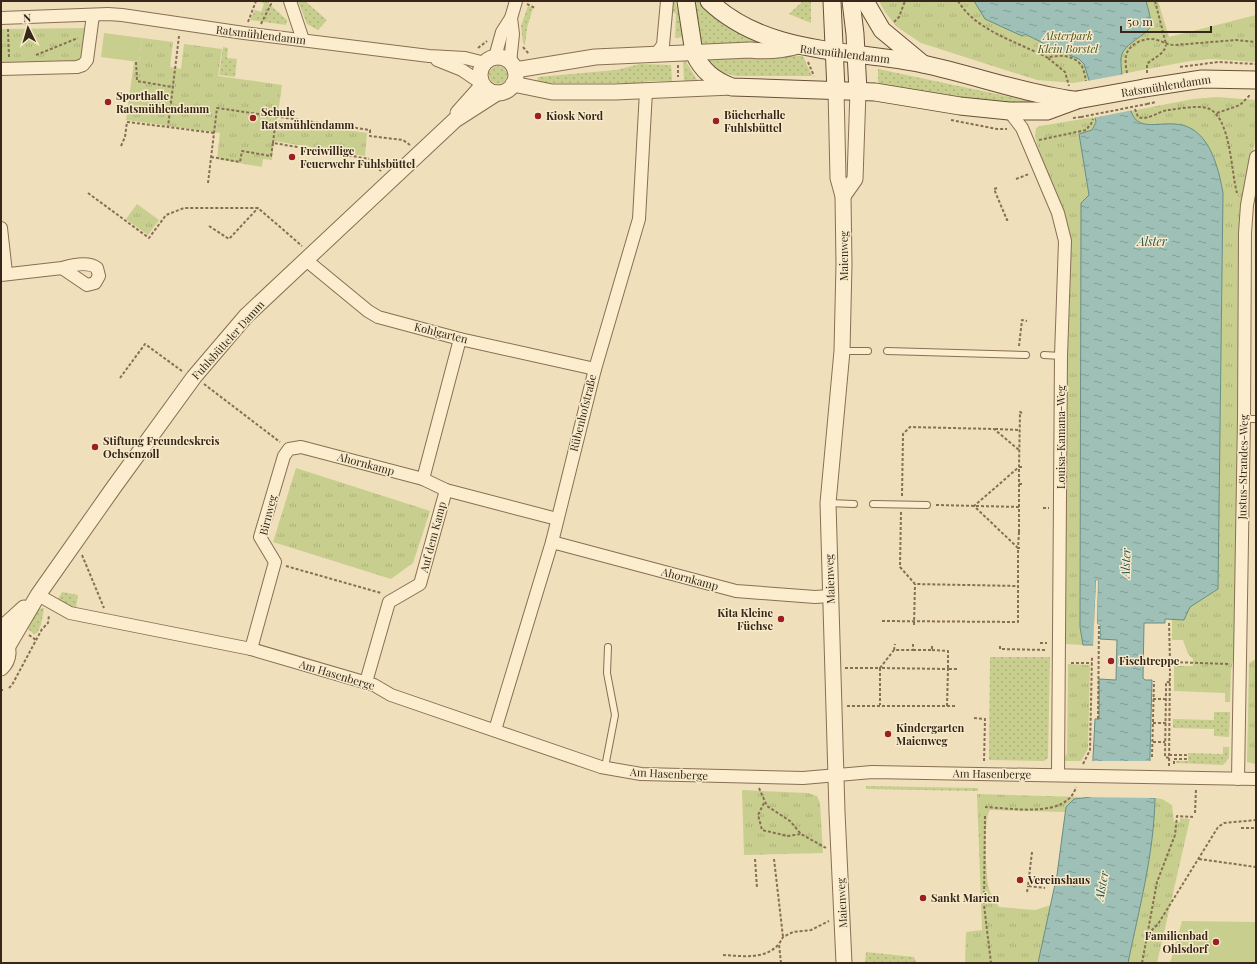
<svg xmlns="http://www.w3.org/2000/svg" width="1257" height="964" viewBox="0 0 1257 964" font-family="'Playfair Display',serif">
  <defs>
    <pattern id="grass-dots" width="8" height="8" patternUnits="userSpaceOnUse"><rect width="8" height="8" fill="#c8ce8e"/><path d="M2 2h.1M6 6h.1" fill="none" stroke="#acb17a" stroke-width="1.8" stroke-linecap="round"/></pattern>
    <pattern id="park-tufts" width="24" height="20" patternUnits="userSpaceOnUse"><rect width="24" height="20" fill="#c8ce8e"/><path d="M3 7l-1-3M5 7V3M7 7l1-3M15 17l-1-3M17 17v-4M19 17l1-3" fill="none" stroke="#acb17a"/></pattern>
    <pattern id="water-ripples" width="26" height="14" patternUnits="userSpaceOnUse"><rect width="26" height="14" fill="#9fc0b6"/><path d="M2 4q2-2 4 0t4 0M15 11q2-2 4 0t4 0" fill="none" stroke="#829c93"/></pattern>
  </defs>
  <rect width="100%" height="100%" fill="#f0dfbb"/>
  <g fill="url(#grass-dots)">
    <path d="M259,1H266L287,20L286,25L250,20L255,10L261,12L264,4Z"/>
    <path d="M298,1H305L327,20L318,30L307,24Z"/>
    <path d="M673,1H675L679,13L682,37L675,38L676,14L669,9Z"/>
    <path d="M693,1H701L762,41L749,44L700,47L696,12Z"/>
    <path d="M803,1H811V23L789,14Z"/>
    <path d="M528,6L533,8L527,28L525,45L523,43L521,26Z"/>
    <path d="M223,47L228,48L227,58L237,59L235,77L219,75Z"/>
    <path d="M771,55L803,56L812,76H736L720,72L706,59Z"/>
    <path d="M683,60H685L697,80L684,82Z"/>
    <path d="M640,64L671,65L672,81H650L639,83H537L538,77L616,70Z"/>
    <circle cx="498" cy="75" r="9"/>
    <path d="M878,69L1039,103L1007,105L878,85Z"/>
    <path d="M62,592L78,595L76,608C69,607 63,605 58,599Z"/>
    <path d="M44,608L41,625L37,633L34,634L24,626L37,609Z"/>
    <path d="M990,657H1050L1048,758L1044,761L989,760Z"/>
    <path d="M1214,712H1230L1229,737L1214,736V729L1173,728V719L1214,720Z"/>
    <path d="M1223,747H1229V758L1223,765L1176,763V761H1188V753L1223,754Z"/>
    <path d="M866,786L978,788V791L866,789Z"/>
    <path d="M866,952L914,957L917,963H865Z"/>
  </g>
  <g fill="url(#park-tufts)">
    <path d="M879,1H1158L1169,37L1256,15V62L1212,59L1190,61L1074,83L1037,80L921,43L897,27L885,12Z"/>
    <path d="M86,28L83,59L77,63L1,64V29Z"/>
    <path d="M142,38L173,42L170,67L181,69L184,44L222,49L218,76L282,85L277,120L367,133L365,156L274,141L272,160L263,159L262,167L217,159L220,133L126,120L134,62H139Z"/>
    <path d="M1217,97L1256,100V134L1245,197L1235,650L1231,671L1230,702H1225V693L1174,691V666H1193V659L1188,654L1183,640H1172V620H1184L1190,607L1218,589L1223,193L1147,124C1136,125 1135,120 1131,111L1193,99Z"/>
    <path d="M1095,117L1096,122L1092,130L1079,134L1089,195L1081,203L1080,627L1083,645L1065,644L1064,510L1067,248L1035,136L1036,128L1040,126Z"/>
    <path d="M137,204L159,220L148,235L126,219Z"/>
    <path d="M296,468L430,511L413,563L391,579L273,542Z"/>
    <path d="M1254,660H1256V764L1247,762L1249,663Z"/>
    <path d="M1068,664L1090,665L1088,749L1081,761H1063L1067,753Z"/>
    <path d="M742,790L808,793L817,796L820,803L823,853L744,855Z"/>
    <path d="M977,794L1081,797C1073,799 1067,804 1065,812L990,810C983,820 986,871 988,885C989,892 995,900 999,907L1035,910L1051,905L1038,963H965L966,932L982,930Z"/>
    <path d="M1155,798L1162,799L1172,805L1174,822H1180V818L1190,819L1157,963H1128C1139,909 1154,854 1155,798Z"/>
  </g>
  <g fill="#c8ce8e">
    <path d="M104,33L142,38L139,62L101,57Z"/>
    <path d="M1182,921L1256,922V963H1170Z"/>
  </g>
  <path fill="url(#water-ripples)" stroke="#678e84" d="M974,1H1146C1148,8 1151,18 1151,25C1150,33 1127,42 1122,54C1118,65 1127,99 1131,111C1139,137 1169,115 1192,129C1212,141 1219,171 1223,193L1218,589L1190,607L1184,620L1165,619V623H1144L1143,678L1145,680H1152L1149,798H1155C1154,854 1139,909 1128,963H1038L1057,875L1066,807L1074,799L1091,797L1095,719H1099V679L1116,680L1117,640L1100,639V625H1097L1098,581L1096,580L1094,645H1083L1080,627L1081,203L1089,195L1079,134L1092,130L1096,122L1095,117L1089,80L1084,64L1079,59L1053,48L1025,34L1022,36L985,19Z"/>
  <g fill="#f0dfbb">
    <path d="M1125,74L1133,110L1093,118L1087,81Z"/>
    <path d="M1096,580L1098,581L1097,624L1100,625V641L1098,640V627H1096L1095,645L1093,647Z"/>
    <path d="M1090,761H1152L1151,796H1155V798L1081,797V795H1090Z"/>
  </g>
  <g fill="none" stroke-linecap="round" stroke-linejoin="round">
    <defs>
      <g id="service">
        <path d="M842,351H868"/>
        <path d="M887,351L1026,355"/>
        <path d="M1044,355L1061,356"/>
        <path d="M1244,419H1256"/>
        <path d="M828,503L854,504"/>
        <path d="M873,504L927,505"/>
        <path d="M605,767L615,715L607,673L608,647"/>
      </g>
      <g id="minor">
        <path d="M290,1L303,40"/>
        <path d="M1,18L108,14L122,15L244,33L429,56L465,58L485,63"/>
        <path d="M656,54L663,45L667,1"/>
        <path d="M495,57L502,32L511,18L516,1"/>
        <path d="M437,60L462,70L481,83"/>
        <path d="M510,63L513,34L511,18"/>
        <path d="M1,69L77,67L83,65L87,60L93,15"/>
        <path d="M1009,111L1022,128L1058,213L1065,241L1061,356L1058,775"/>
        <path d="M1,228L6,273"/>
        <path d="M306,260L368,311L378,317L460,339L595,369"/>
        <path d="M1,275L62,268L87,285L95,283L99,276L97,268C88,261 72,265 62,268"/>
        <path d="M423,479L460,339"/>
        <path d="M552,542L736,591L815,597L830,596"/>
        <path d="M38,595L70,613L251,649L374,685L391,695L601,767L641,774L803,778L872,772L1256,779"/>
        <path d="M251,649L275,562L260,537L284,456L289,449L301,447L423,479L446,490L557,519"/>
        <path d="M366,682L389,602L420,584L446,490"/>
        <path d="M495,730L552,542L595,369L639,219L646,91"/>
        <path d="M1238,779L1244,419L1245,233L1247,205L1256,157"/>
      </g>
      <g id="tertiary">
        <circle cx="498" cy="75" r="18"/>
        <path d="M515,70L595,57L750,50C768,52 781,51 798,46"/>
        <path d="M513,84L552,92H615L732,87"/>
        <path d="M836,90L838,178L843,196L844,264L842,351L828,503L837,812L844,963"/>
        <path d="M458,113L483,85"/>
        <path d="M843,196L855,179L858,91"/>
        <path d="M1,629L24,608"/>
        <path d="M8,646L38,595L114,487L194,377L246,316L455,120L497,93"/>
        <path d="M1,668C10,659 10,648 3,639"/>
      </g>
      <g id="secondary">
        <path d="M686,1L694,53C702,71 714,80 732,87L875,92L960,106L1009,111H1047L1077,100"/>
        <path d="M709,1C767,56 851,49 923,64C974,75 1022,93 1073,100"/>
        <path d="M832,1L836,90"/>
        <path d="M851,1L855,34L858,91"/>
        <path d="M865,1L882,30L923,64"/>
        <path d="M1144,88L1202,79L1256,80"/>
      </g>
    </defs>
    <use href="#service" stroke="#886f54" stroke-width="8"/>
    <use href="#minor" stroke="#886f54" stroke-width="14"/>
    <use href="#tertiary" stroke="#886f54" stroke-width="17"/>
    <use href="#secondary" stroke="#695037" stroke-width="19"/>
    <g stroke="#886f54" stroke-width="2" stroke-dasharray="3 2" stroke-linecap="butt">
      <path d="M958,1C976,31 1018,42 1048,58C1058,54 1074,55 1081,65C1084,69 1085,76 1086,81"/>
      <path d="M1155,1L1166,44"/>
      <path d="M527,4L535,8"/>
      <path d="M248,22L256,1"/>
      <path d="M894,22L899,17L905,1"/>
      <path d="M261,24L271,4L268,1"/>
      <path d="M8,29L9,57"/>
      <path d="M179,36L168,127L214,133"/>
      <path d="M523,47L529,54"/>
      <path d="M478,48L487,41"/>
      <path d="M36,55L78,38"/>
      <path d="M1048,58L1065,72L1069,86"/>
      <path d="M136,62L137,81L172,87"/>
      <path d="M808,62L814,76"/>
      <path d="M678,65V77"/>
      <path d="M1180,67L1218,62L1256,64"/>
      <path d="M1127,73C1126,68 1125,61 1126,56C1128,44 1146,36 1157,40C1164,42 1167,45 1175,45L1236,40L1256,42"/>
      <path d="M1147,73V64C1154,57 1164,55 1166,45"/>
      <path d="M1147,104L1156,102"/>
      <path d="M1135,109L1138,117C1147,121 1158,112 1167,110C1180,109 1195,105 1207,108C1231,115 1231,173 1237,193"/>
      <path d="M1217,113L1240,105L1249,96V94"/>
      <path d="M1073,118L1081,117"/>
      <path d="M951,120L997,129H1007"/>
      <path d="M1039,140L1086,130L1091,124L1093,119"/>
      <path d="M273,143L276,117"/>
      <path d="M121,146L125,137L127,122L168,127"/>
      <path d="M211,157L240,162L242,151L271,156L273,143L370,159L381,171"/>
      <path d="M1016,179L1029,174"/>
      <path d="M208,183L217,108L370,130V136L403,140L410,145"/>
      <path d="M997,188L994,189L1007,220L1010,219"/>
      <path d="M88,193L149,238L166,215L184,208H258L302,246"/>
      <path d="M209,226L229,239L258,208"/>
      <path d="M1019,346L1022,320L1027,321"/>
      <path d="M120,378L145,344L182,371"/>
      <path d="M204,384L280,442"/>
      <path d="M995,429L1020,430"/>
      <path d="M1022,467H1019V484H1022"/>
      <path d="M902,496L903,434L910,427L994,429L1019,450"/>
      <path d="M936,505L1021,507"/>
      <path d="M1043,508H1049"/>
      <path d="M901,512L900,567L915,584L1018,586"/>
      <path d="M1019,532V484"/>
      <path d="M1020,548H1018L1019,532H1021"/>
      <path d="M82,555L104,608"/>
      <path d="M286,566L381,593"/>
      <path d="M882,621L1018,622V548L974,506L1019,467L1020,412L1022,413"/>
      <path d="M914,625L915,584"/>
      <path d="M29,635L36,640"/>
      <path d="M1040,643H1047"/>
      <path d="M1000,646V649L1047,650"/>
      <path d="M894,650L895,644"/>
      <path d="M913,650H932V645"/>
      <path d="M932,650L948,651V669H957"/>
      <path d="M1170,662L1229,664"/>
      <path d="M1071,663H1092"/>
      <path d="M845,668H880L894,650H913V644"/>
      <path d="M9,688L12,685L42,629L48,623L49,615"/>
      <path d="M1,690H3"/>
      <path d="M1153,699H1166"/>
      <path d="M847,706H947L948,669L880,668V705"/>
      <path d="M947,706H956"/>
      <path d="M974,718L985,719L984,763"/>
      <path d="M1098,719L1099,625"/>
      <path d="M1153,723H1166"/>
      <path d="M1153,742H1165"/>
      <path d="M1169,755H1186V759H1174V766"/>
      <path d="M1152,757L1154,681"/>
      <path d="M1169,758L1165,757L1166,691V682H1170"/>
      <path d="M1083,764L1090,750L1092,656"/>
      <path d="M1169,766L1170,662L1169,621"/>
      <path d="M759,788L767,806L790,821L801,834L826,848"/>
      <path d="M764,803L758,815L762,830L788,836L801,834"/>
      <path d="M985,807C1011,808 1067,819 1076,787"/>
      <path d="M1195,813L1196,789"/>
      <path d="M985,816L984,905L991,963"/>
      <path d="M1241,828H1256"/>
      <path d="M1032,852L1028,886L1045,888"/>
      <path d="M755,859L757,888"/>
      <path d="M774,859L783,937"/>
      <path d="M1199,859L1256,867"/>
      <path d="M1027,892L1028,886"/>
      <path d="M1148,934L1158,924L1218,827L1224,823L1256,820"/>
      <path d="M723,955C743,956 765,960 779,944"/>
      <path d="M781,963L779,944L783,937L793,932L811,930L829,921"/>
      <path d="M1142,963L1157,882L1175,835L1177,816L1193,817"/>
    </g>
    <use href="#service" stroke="#fbedce" stroke-width="6"/>
    <use href="#minor" stroke="#fbedce" stroke-width="12"/>
    <use href="#tertiary" stroke="#fbedce" stroke-width="15"/>
    <use href="#secondary" stroke="#fbedce" stroke-width="17"/>
    <defs>
      <path id="secondary-bridge" d="M1077,100L1144,88"/>
    </defs>
    <use href="#secondary-bridge" stroke="#695037" stroke-width="19" stroke-linecap="butt"/>
    <path stroke="#886f54" stroke-width="2" stroke-dasharray="3 2" stroke-linecap="butt" d="M1081,117L1147,104"/>
    <use href="#secondary-bridge" stroke="#fbedce" stroke-width="17"/>
  </g>
  <g fill="#9a2023" stroke="#f7eaca" stroke-width="1.5">
    <circle cx="108" cy="102" r="4"/>
    <circle cx="538" cy="116" r="4"/>
    <circle cx="253" cy="118" r="4"/>
    <circle cx="716" cy="121" r="4"/>
    <circle cx="292" cy="157" r="4"/>
    <circle cx="95" cy="447" r="4"/>
    <circle cx="781" cy="619" r="4"/>
    <circle cx="1111" cy="661" r="4"/>
    <circle cx="888" cy="734" r="4"/>
    <circle cx="1020" cy="880" r="4"/>
    <circle cx="923" cy="898" r="4"/>
    <circle cx="1216" cy="942" r="4"/>
  </g>
  <g text-anchor="middle" stroke-width="3" stroke-linejoin="round" paint-order="stroke">
    <g font-size="11" fill="#36271a" stroke="#f7eaca">
      <text transform="translate(261 35) rotate(7)" y="4">Ratsmühlendamm</text>
      <text transform="translate(845 54) rotate(7)" y="4">Ratsmühlendamm</text>
      <text transform="translate(1166 86) rotate(-9)" y="4">Ratsmühlendamm</text>
      <text transform="translate(844 256) rotate(-90)" y="4">Maienweg</text>
      <text transform="translate(441 333) rotate(14)" y="4">Kohlgarten</text>
      <text transform="translate(228 340) rotate(-48)" y="4">Fuhlsbütteler Damm</text>
      <text transform="translate(583 413) rotate(-76)" y="4">Rübenhofstraße</text>
      <text transform="translate(1061 437) rotate(-90)" y="4">Louisa-Kamana-Weg</text>
      <text transform="translate(366 464) rotate(15)" y="4">Ahornkamp</text>
      <text transform="translate(1243 467) rotate(-89)" y="4">Justus-Strandes-Weg</text>
      <text transform="translate(268 515) rotate(-76)" y="4">Birnweg</text>
      <text transform="translate(433 537) rotate(-75)" y="4">Auf dem Kamp</text>
      <text transform="translate(690 579) rotate(15)" y="4">Ahornkamp</text>
      <text transform="translate(830 579) rotate(-92)" y="4">Maienweg</text>
      <text transform="translate(337 675) rotate(17)" y="4">Am Hasenberge</text>
      <text transform="translate(669 774) rotate(3)" y="4">Am Hasenberge</text>
      <text transform="translate(992 774) rotate(1)" y="4">Am Hasenberge</text>
      <text transform="translate(842 903) rotate(-93)" y="4">Maienweg</text>
    </g>
    <g font-size="11" font-style="italic" fill="#47541f" stroke="#f7eaca">
      <text x="1068" y="40">Alsterpark<tspan x="1068" dy="13">Klein Borstel</tspan></text>
    </g>
    <g font-size="11" font-weight="bold" fill="#36271a" stroke="#f7eaca" text-anchor="start">
      <text x="116" y="100">Sporthalle<tspan x="116" dy="13">Ratsmühlendamm</tspan></text>
      <text x="261" y="116">Schule<tspan x="261" dy="13">Ratsmühlendamm</tspan></text>
      <text x="724" y="119">Bücherhalle<tspan x="724" dy="13">Fuhlsbüttel</tspan></text>
      <text x="546" y="120">Kiosk Nord</text>
      <text x="300" y="155">Freiwillige<tspan x="300" dy="13">Feuerwehr Fuhlsbüttel</tspan></text>
      <text x="103" y="445">Stiftung Freundeskreis<tspan x="103" dy="13">Ochsenzoll</tspan></text>
      <text x="773" y="617" text-anchor="end">Kita Kleine<tspan x="773" dy="13">Füchse</tspan></text>
      <text x="1119" y="665">Fischtreppe</text>
      <text x="896" y="732">Kindergarten<tspan x="896" dy="13">Maienweg</tspan></text>
      <text x="1028" y="884">Vereinshaus</text>
      <text x="931" y="902">Sankt Marien</text>
      <text x="1208" y="940" text-anchor="end">Familienbad<tspan x="1208" dy="13">Ohlsdorf</tspan></text>
    </g>
    <g font-size="12" font-style="italic" fill="#285753" stroke="#f7eaca">
      <text x="1152" y="246">Alster</text>
      <text transform="translate(1126 563) rotate(-88)" y="4">Alster</text>
      <text transform="translate(1102 886) rotate(-80)" y="4">Alster</text>
    </g>
  </g>
  <rect width="1257" height="964" fill="none" stroke="#36271a" stroke-width="4"/>
  <g transform="translate(28 28) rotate(355)" stroke="#f7eaca" stroke-width="3" paint-order="stroke">
  <path d="M0-3L7 15L0 10L-7 15Z" fill="#36271a"/>
  <text y="-6" font-size="11" font-weight="bold" text-anchor="middle" fill="#36271a">N</text>
  </g>
  <path d="M1121 26v6h90v-6" fill="none" stroke="#36271a" stroke-width="2"/>
  <text x="1127" y="26" font-size="12" fill="#36271a" stroke="#f7eaca" stroke-width="3" paint-order="stroke">50 m</text>
</svg>
